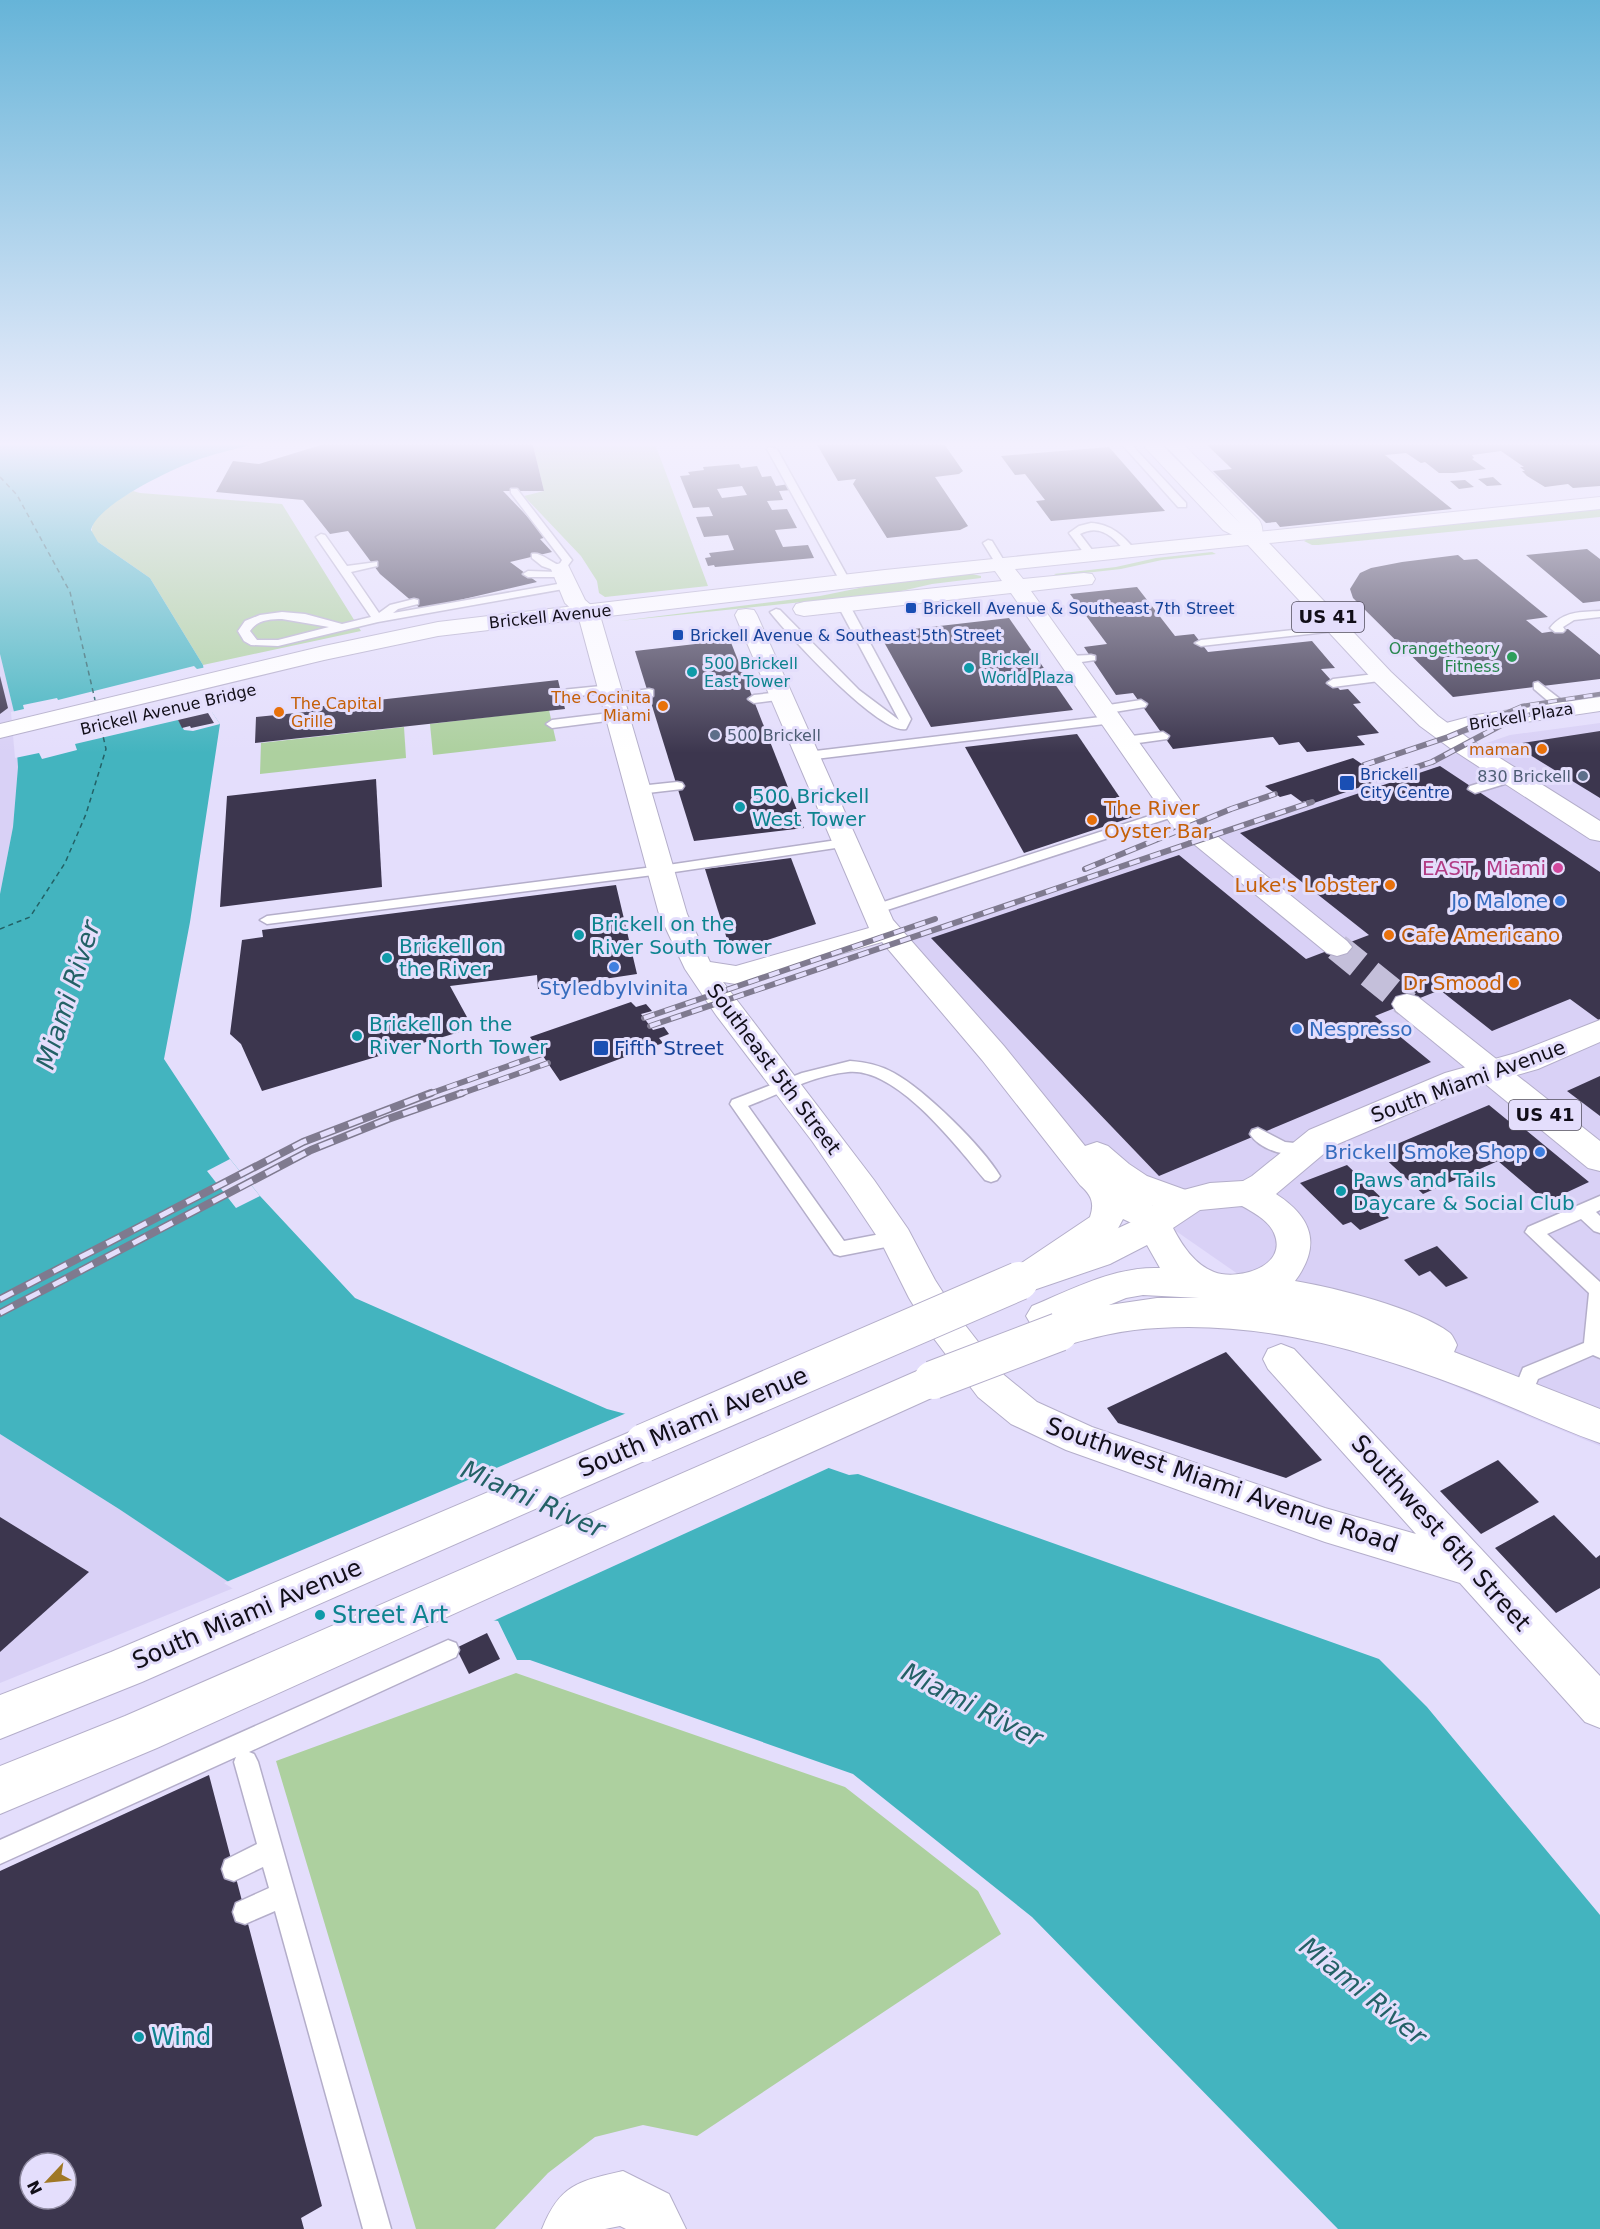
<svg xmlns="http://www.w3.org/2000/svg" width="1600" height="2229" viewBox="0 0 1600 2229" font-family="'DejaVu Sans',sans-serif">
  <rect width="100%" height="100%" fill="#e4defc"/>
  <g fill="#d9d1f6">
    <path d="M0,654L14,712L18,767L13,827L0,894Z"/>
    <path d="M1600,723V1446L1320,1331L1111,1186L900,944L1510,735Z"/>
    <path d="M0,1434L119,1509L236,1587L0,1683Z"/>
  </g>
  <g fill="#add09f">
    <path d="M532,441H654L708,586L605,597L599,593L597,581L581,556L524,496L544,491Z"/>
    <path d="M133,491L140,493L282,504L361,631L203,665L150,578L98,542L92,534C89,514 119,499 133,491Z"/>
    <path d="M1600,509V517L1318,545H1312L1304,541L1308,539Z"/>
    <path d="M1212,552L1216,554L1162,560L1121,569L1058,576L1054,574L1116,567L1156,558Z"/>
    <path d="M972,574L981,576V578L932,584L897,592L620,621L820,596L884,583Z"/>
    <path d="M549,710L556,741L433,755L430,724Z"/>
    <path d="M404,727L406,758L260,774L261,743Z"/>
    <path d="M516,1673L845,1787L978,1891L1001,1934L697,2136L643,2125L595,2137L548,2173L495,2229H416L276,1761Z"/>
  </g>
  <path fill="#43b4bf" d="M0,441H266C245,447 223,451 203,458C177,466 97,504 91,530L98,542L150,578L203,665L211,711L220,724L190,922L164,1059L230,1159L260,1196L355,1298L607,1409L720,1439L788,1454L849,1475L858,1474L1379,1659L1427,1707L1600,1915V2229H1338L1032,1917L853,1774L530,1660H517L498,1621L361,1599L236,1587L119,1509L0,1434V894L13,827L18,767L14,712L0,654Z"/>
  <g fill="#e4defc">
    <path d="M194,666L197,669L207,667L215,711L212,712L220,724L193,731L184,730L178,720L75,744L77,750L42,759L39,753L15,758L11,712L24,709L23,705L57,698L58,700Z"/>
    <path d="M230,1159L260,1196L236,1208L207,1171Z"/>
    <path d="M629,1412L720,1436L789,1451L833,1466L491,1622L361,1601L235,1590L224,1583Z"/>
  </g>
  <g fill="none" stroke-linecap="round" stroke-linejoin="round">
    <g stroke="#236166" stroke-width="1.5" stroke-dasharray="5 4" stroke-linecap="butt">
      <path d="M0,477L17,495L70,592L95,700"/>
      <path d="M0,929L30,917L65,863L86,814L106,749L98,714"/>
    </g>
  </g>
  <g fill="#3c364e" fill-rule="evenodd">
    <path d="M334,441H532L544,491H503L547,537L540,539L552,552L510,562L537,582L421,609L380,574L348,531L330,534L303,500L216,492L233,461L259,464Z"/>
    <path d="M815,441H942L963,471L959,474L935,477L968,526L960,530L887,538L853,484L856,479L838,481Z"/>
    <path d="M1203,441H1600V486L1573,488L1568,484L1545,487L1527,476L1522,471H1525L1520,467H1524L1501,451L1472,455L1474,458L1472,459L1486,469L1454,473H1439L1425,462L1421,463L1406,453L1385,455L1452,509L1280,527L1276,522L1266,523L1213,471L1232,469Z"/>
    <path d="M1109,447L1165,511L1051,521L1036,501L1045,500L1025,474L1015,475L1001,456Z"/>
    <path d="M739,464L741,468L757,466L762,477L771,476L776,486L789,484L792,490L779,491L783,500L767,501L772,510L787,509L797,528L775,530L783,547L808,545L814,558L715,567L714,565L708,566L705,558L711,557L709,553L734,550L728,535L704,537L696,517L713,516L709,507L693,508L680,476L690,475L688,472L704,470L703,467ZM742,486L747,495L722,498L717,489Z"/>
    <path d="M1493,477L1502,485L1487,486L1478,479Z"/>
    <path d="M1465,480L1474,487L1459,489L1450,481Z"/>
    <path d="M1587,549L1600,559V601L1583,603L1526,555Z"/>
    <path d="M1458,555L1464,560L1477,559L1548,617L1526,620L1542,633L1568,629L1600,655V679L1453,697L1353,598L1350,589L1360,573L1371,568L1402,562Z"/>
    <path d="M1137,587L1175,636L1194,634L1208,652L1312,641L1335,668L1321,669L1340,690L1348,689L1361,703L1353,704L1379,733L1357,736L1365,745L1307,752L1299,742L1279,745L1273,737L1173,749L1133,693L1116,695L1084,647L1107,644L1070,594Z"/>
    <path d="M1009,618L1073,710L931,727L879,633Z"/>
    <path d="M730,640L804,828L694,841L635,651Z"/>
    <path d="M0,676L8,708L0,714Z"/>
    <path d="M558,680L565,709L255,743L256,717L306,712V708Z"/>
    <path d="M208,713L214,723L191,728L190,726L182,728L178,720Z"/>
    <path d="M1600,731V798L1530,755L1522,743Z"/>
    <path d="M1077,734L1133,817L1024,853L965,747Z"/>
    <path d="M1353,758L1384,779L1314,803L1310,800L1302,802L1291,794L1280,797L1265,786Z"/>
    <path d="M1440,766L1600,872V1021L1570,999L1492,1031L1440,990L1375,1016L1431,1062L1159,1176L931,938L1179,855L1306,959L1369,935L1240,833Z"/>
    <path d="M376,779L382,887L220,907L227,796Z"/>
    <path d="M791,858L816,924L731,952L705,869Z"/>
    <path d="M616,885L637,974L538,989L537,975L450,986L473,1028L262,1091L241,1044L230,1034L242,940L263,937L262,930Z"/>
    <path d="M631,1002L636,1007L646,1004L652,1011L641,1014L653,1030L664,1027L669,1034L659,1038L663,1043L560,1081L530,1037Z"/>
    <path d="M1600,1076V1116L1567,1091Z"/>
    <path d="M1489,1105L1517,1128L1521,1126L1589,1182L1546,1202L1498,1161L1423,1194L1378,1152Z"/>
    <path d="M1347,1165L1390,1206L1381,1210L1389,1218L1360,1230L1351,1222L1343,1225L1300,1183Z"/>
    <path d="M1437,1246L1468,1278L1446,1287L1430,1271L1419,1276L1404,1260Z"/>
    <path d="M1226,1352L1322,1460L1286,1478L1118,1423L1107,1408Z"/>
    <path d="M1498,1460L1539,1502L1481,1534L1440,1491Z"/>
    <path d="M1554,1515L1596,1558L1600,1555V1588L1556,1613L1495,1548Z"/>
    <path d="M0,1517L89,1572L0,1652Z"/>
    <path d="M487,1633L500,1659L469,1674L456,1648Z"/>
    <path d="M209,1775L322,2206L301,2218L304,2229H0V1871ZM30,2163H66V2199H30Z"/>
  </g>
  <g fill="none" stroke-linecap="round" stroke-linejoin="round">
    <path stroke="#c4bfda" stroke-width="28" stroke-dasharray="28 14" stroke-linecap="butt" d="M1337,947L1407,1004"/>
    <defs>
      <g id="lane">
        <path d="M1119,441H1128L1186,503V507H1178Z"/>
        <path d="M769,447L777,449L850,581L849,583H841L840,581L767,449Z"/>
        <path d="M511,489H517L572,560L563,572L567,573V577H528L523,574L528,571L559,572L542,566L532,558V554C541,552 550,562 559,565L562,560L511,493Z"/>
        <path d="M1091,523C1111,524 1124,536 1136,551L1127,553C1114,538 1101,523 1080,534L1096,555L1091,558L1087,557L1069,533L1079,526Z"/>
        <path d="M321,534L325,535L347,566L377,562V566L351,572L379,613L390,605L414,599L418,600V604L398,609L393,613L569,582L574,585L569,588L378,622L278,646L251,645L244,641L238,631L245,621L260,615L282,612L305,614L342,624L371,617L316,537ZM282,619L329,627L278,640H257L250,631C257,620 270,619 282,619Z"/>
        <path d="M988,540L992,541L1006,564L1005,566H997L996,564L983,543Z"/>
        <path d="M843,601L849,604L911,719L906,729C880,735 788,635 770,612L776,609L780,610L859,690L899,720L837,604Z"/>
        <path d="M1600,611V617L1574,620L1563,627L1565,630L1563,632H1555L1550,628C1563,611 1581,612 1600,611Z"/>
        <path d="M1340,625L1346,628L1344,630L1201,646L1195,643L1201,640Z"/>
        <path d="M1091,655L1095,656V660L1068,664L1062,660L1068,656Z"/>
        <path d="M1383,673L1389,677L1387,680L1333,687L1327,683L1333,679Z"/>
        <path d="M1538,682L1569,706V712H1561L1534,689V683Z"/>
        <path d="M611,685L615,686V692L561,698L555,694L561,690Z"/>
        <path d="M649,689L653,690V696L613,702L607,698L613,694Z"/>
        <path d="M781,692L785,693V699L754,703L748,699L754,695Z"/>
        <path d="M1141,700L1147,704L1145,707L1102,714L1096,710L1102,706Z"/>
        <path d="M618,712L624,716L622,719L552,728L546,724L552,720Z"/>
        <path d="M1109,716L1115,720L1113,723L807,760L801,756L807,752Z"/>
        <path d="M1163,732L1169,736L1167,739L1124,745L1118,741L1124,737Z"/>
        <path d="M1513,773L1518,774L1519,777L1518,780L1475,793L1468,789L1470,786Z"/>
        <path d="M677,782L682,783L684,786L682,789L639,794L632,790L639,786Z"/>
        <path d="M1174,808L1179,809L1181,812L1179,815L878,913H868L866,910L868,907Z"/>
        <path d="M844,839L851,843L849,846L661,874L267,924L260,920L267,916L661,866Z"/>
        <path d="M850,1061C866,1062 880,1065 894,1073C925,1090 982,1146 1000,1176L997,1180L991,1182L985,1180C957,1147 897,1067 848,1072C814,1075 780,1094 748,1106L844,1241L896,1231L902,1233L905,1238L902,1243L896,1245L840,1256L834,1254L730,1104L732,1100L802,1073Z"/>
        <path d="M1258,1128L1285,1142L1313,1145L1315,1149L1313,1153C1294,1159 1261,1152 1250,1134L1252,1130Z"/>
        <path d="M1600,1196V1210L1596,1212L1600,1216V1233L1594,1231L1581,1219L1547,1234L1600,1282V1358L1593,1355L1538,1379L1529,1401L1522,1403L1515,1401L1512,1395L1523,1368L1584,1343L1589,1293L1525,1232L1528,1227Z"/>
        <path d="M448,1640L456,1643L459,1650L456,1657L249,1752L254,1754L258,1762L391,2229H363L275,1911L245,1924L236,1921L233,1912L236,1903L269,1888L263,1867L234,1881L225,1878L222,1869L225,1860L257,1844L234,1762L236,1757L0,1864V1840Z"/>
      </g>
      <g id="street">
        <path d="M1139,441H1158L1241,524L1161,441H1180L1259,520C1263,526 1264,536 1260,542H1246L1223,530Z"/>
        <path d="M561,563L568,565L585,600L599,612L687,914L710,962L736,966L869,928L735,615L738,610L746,609L754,610L757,615L893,920L1004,1046L1085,1146L1097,1142L1108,1146L1129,1164L1147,1176L1194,1193L1199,1202L1194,1211L1182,1214L1152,1205L1169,1213L1174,1222L1169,1231L1157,1235L1123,1219L1115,1234L1044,1282L1032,1286L1020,1282L1015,1273L1020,1264L1090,1217C1095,1202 1091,1195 1080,1185L982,1060L882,942L736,984L723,982L874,1180L908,1229L935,1280L958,1316L1004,1375L1037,1402L1092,1427L1325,1508L1416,1534L1268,1369L1263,1359L1268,1349L1281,1344L1294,1349L1600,1676V1728L1585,1722L1460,1583L1325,1542L1066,1450L1011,1424L978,1397L932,1336L909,1298L882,1244L850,1196L812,1141L716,1015L685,969L659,914L578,615L565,603L551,569L554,565Z"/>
        <path d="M1600,697V711L1478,729L1443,738L1435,736L1431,731L1435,726L1476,715Z"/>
        <path d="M623,2171L669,2194L686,2229H626L620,2226L605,2229H542C560,2184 579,2181 623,2171Z"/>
      </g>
      <g id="secondary">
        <path d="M1600,1020V1042L1538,1069L1467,1089L1333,1146L1276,1194C1312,1217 1322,1245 1295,1281C1336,1288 1417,1308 1450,1333C1453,1336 1455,1341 1457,1345L1454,1352L1600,1409V1443C1558,1428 1518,1409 1477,1393C1374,1353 1269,1321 1158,1328C1124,1329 1091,1338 1059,1347L1046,1343L1040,1332L1042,1329L1032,1326L1026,1316L1032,1306C1073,1289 1115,1266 1160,1268L1147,1245L1110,1264L1019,1295L1006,1291L1001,1281L1006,1271L1084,1244L1142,1217L1155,1203L1176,1192L1210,1183L1243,1181L1252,1176L1309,1130L1445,1073L1516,1053ZM1242,1206C1253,1212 1269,1221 1274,1233C1289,1267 1237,1281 1214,1272C1194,1264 1182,1245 1173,1228L1200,1210ZM1143,1295L1199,1298H1157L1109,1305L1126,1298Z"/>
        <path d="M933,1364L947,1369L952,1380L947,1391L157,1748L0,1814V1766L125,1716Z"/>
        <path d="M644,1426L658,1431L664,1443L658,1455L142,1682L0,1739V1695L111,1652Z"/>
      </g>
      <g id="primary">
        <path d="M1600,497V509L1269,543L1391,672L1438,716L1468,738L1600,821V841L1590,839L1450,748L1420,726L1375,682L1248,545L1015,569L1023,579L1084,573L1092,574L1095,579L1092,584L1031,591L1191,815L1347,941L1352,947L1347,953L1337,956L1327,953L1173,827L1011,593L804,616L796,614L793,609L796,604L804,602L1002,581L995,571L438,636L324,660L0,738V724L324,646L438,622L885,570Z"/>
        <path d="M1407,994L1418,997L1600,1141V1171L1588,1168L1396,1011L1392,1004L1396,997Z"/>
      </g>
    </defs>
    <use href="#lane" stroke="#b4aeca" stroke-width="3"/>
    <use href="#street" stroke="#b4aeca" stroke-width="2"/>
    <use href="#secondary" stroke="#b4aeca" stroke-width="2"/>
    <use href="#primary" stroke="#b4aeca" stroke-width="2"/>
    <use href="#lane" fill="#fff" fill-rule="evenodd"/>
    <use href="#street" fill="#fff" fill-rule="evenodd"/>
    <use href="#secondary" fill="#fff" fill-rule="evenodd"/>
    <use href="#primary" fill="#fff" fill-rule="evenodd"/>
    <defs>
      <g id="rail-far2">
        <path d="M1480,724L1522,706L1600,694"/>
        <path d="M1504,724L1542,710"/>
      </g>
      <g id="rail-far1">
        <path d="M1364,765L1448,737L1484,722"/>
        <path d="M1383,778L1432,762L1507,722"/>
        <path d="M1085,869L1231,809L1275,794"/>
        <path d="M644,1018L935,919"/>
        <path d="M650,1026L1312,802"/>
        <path d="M426,1095L542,1054"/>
        <path d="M457,1095L548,1063"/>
      </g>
      <g id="rail">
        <path d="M0,1299L303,1142L431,1093"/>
        <path d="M0,1313L311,1150L388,1119L462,1093"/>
      </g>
    </defs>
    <use href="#rail-far2" stroke="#7f7a8f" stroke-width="4.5"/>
    <use href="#rail-far1" stroke="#7f7a8f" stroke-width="6"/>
    <use href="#rail" stroke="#7f7a8f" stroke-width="8"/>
    <use href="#rail-far2" stroke="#e4defc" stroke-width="3" stroke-dasharray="9" stroke-linecap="butt"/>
    <use href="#rail-far1" stroke="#e4defc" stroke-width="4" stroke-dasharray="11" stroke-linecap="butt"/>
    <use href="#rail" stroke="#e4defc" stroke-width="5" stroke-dasharray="15" stroke-linecap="butt"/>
    <defs>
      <g id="secondary-bridge">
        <path d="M933,1380L1059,1332"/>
        <path d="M644,1443L1019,1281"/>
      </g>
    </defs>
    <use href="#secondary-bridge" stroke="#b4aeca" stroke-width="40" stroke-linecap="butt"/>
    <use href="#secondary-bridge" stroke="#fff" stroke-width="38"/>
  </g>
  <linearGradient id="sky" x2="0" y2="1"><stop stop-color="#66b4d8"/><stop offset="0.59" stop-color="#f3f0fe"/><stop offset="1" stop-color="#f3f0fe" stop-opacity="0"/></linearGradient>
  <rect width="1600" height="753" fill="url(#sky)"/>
  <g fill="#1a4fb4" stroke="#e4defc" stroke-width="2">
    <rect x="905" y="602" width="12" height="12" rx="3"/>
    <rect x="672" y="629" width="12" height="12" rx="3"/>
    <rect x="1339" y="775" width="16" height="16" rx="3"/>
    <rect x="593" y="1040" width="16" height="16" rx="3"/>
  </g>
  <circle fill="#2e9e5b" stroke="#e4defc" stroke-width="2" cx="1512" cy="657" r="6"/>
  <g fill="#0f9aa8" stroke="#e4defc" stroke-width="2">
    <circle cx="969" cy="668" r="6"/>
    <circle cx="692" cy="672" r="6"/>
    <circle cx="740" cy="807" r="6"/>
    <circle cx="579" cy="935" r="6"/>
    <circle cx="387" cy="958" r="6"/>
    <circle cx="357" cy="1036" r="6"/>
    <circle cx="1341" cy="1191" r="6"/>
    <circle cx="320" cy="1615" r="6"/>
    <circle cx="139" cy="2037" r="6"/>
  </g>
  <g fill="#e8710a" stroke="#e4defc" stroke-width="2">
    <circle cx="663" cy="706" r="6"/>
    <circle cx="279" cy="712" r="6"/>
    <circle cx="1542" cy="749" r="6"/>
    <circle cx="1092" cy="820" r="6"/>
    <circle cx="1390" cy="885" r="6"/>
    <circle cx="1389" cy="935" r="6"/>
    <circle cx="1514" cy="983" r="6"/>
  </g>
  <g fill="#5c6f8a" stroke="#e4defc" stroke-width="2">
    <circle cx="715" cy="735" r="6"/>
    <circle cx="1583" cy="776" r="6"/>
  </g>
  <circle fill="#d1479c" stroke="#e4defc" stroke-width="2" cx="1558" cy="868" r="6"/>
  <g fill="#3f7fe0" stroke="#e4defc" stroke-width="2">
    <circle cx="1560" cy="901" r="6"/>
    <circle cx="614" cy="967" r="6"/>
    <circle cx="1297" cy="1029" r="6"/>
    <circle cx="1540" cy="1152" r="6"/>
  </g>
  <g text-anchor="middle" stroke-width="6" stroke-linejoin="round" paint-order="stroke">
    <g font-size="16" fill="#164399" stroke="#e4defc" text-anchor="start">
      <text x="923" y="614">Brickell Avenue &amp; Southeast 7th Street</text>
      <text x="690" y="641">Brickell Avenue &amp; Southeast 5th Street</text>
      <text x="1360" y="780">Brickell<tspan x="1360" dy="18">City Centre</tspan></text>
    </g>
    <g font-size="16" fill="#110e18" stroke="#e4defc">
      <text transform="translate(550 616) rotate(-6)" y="6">Brickell Avenue</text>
      <text transform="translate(168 709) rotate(-13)" y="6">Brickell Avenue Bridge</text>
      <text transform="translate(1521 716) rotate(-9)" y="6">Brickell Plaza</text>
    </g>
    <g font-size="16" fill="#27864d" stroke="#e4defc" text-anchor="end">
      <text x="1500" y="654">Orangetheory<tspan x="1500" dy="18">Fitness</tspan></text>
    </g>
    <g font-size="16" fill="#0d838f" stroke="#e4defc" text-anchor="start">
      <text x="981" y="665">Brickell<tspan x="981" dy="18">World Plaza</tspan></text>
      <text x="704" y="669">500 Brickell<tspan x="704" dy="18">East Tower</tspan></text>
    </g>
    <g font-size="16" fill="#c56008" stroke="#e4defc" text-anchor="end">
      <text x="651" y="703">The Cocinita<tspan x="651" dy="18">Miami</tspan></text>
      <text x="291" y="709" text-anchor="start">The Capital<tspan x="291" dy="18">Grille</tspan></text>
      <text x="1530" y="755">maman</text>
    </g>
    <g font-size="16" fill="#4e5e75" stroke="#e4defc" text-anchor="start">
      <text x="727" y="741">500 Brickell</text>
      <text x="1571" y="782" text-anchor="end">830 Brickell</text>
    </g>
    <g fill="#e4defc" stroke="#504c5c" stroke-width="1.5">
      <rect x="1292" y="602" width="72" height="30" rx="4.5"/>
      <rect x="1509" y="1100" width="72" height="30" rx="4.5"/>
    </g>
    <g font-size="18" font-weight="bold" fill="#110e18">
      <text x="1328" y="623">US 41</text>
      <text x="1545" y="1121">US 41</text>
    </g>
    <g font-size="20" fill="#0d838f" stroke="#e4defc" text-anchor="start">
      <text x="752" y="803">500 Brickell<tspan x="752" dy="23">West Tower</tspan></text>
      <text x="591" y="931">Brickell on the<tspan x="591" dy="23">River South Tower</tspan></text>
      <text x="399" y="953">Brickell on<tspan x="399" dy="23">the River</tspan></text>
      <text x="369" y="1031">Brickell on the<tspan x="369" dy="23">River North Tower</tspan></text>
      <text x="1353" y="1187">Paws and Tails<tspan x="1353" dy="23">Daycare &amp; Social Club</tspan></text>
    </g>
    <g font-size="20" fill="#c56008" stroke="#e4defc" text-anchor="start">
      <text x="1104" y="815">The River<tspan x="1104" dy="23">Oyster Bar</tspan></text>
      <text x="1378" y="892" text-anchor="end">Luke's Lobster</text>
      <text x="1401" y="942">Cafe Americano</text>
      <text x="1502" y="990" text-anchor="end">Dr Smood</text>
    </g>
    <g font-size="20" fill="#b23c85" stroke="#e4defc" text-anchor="end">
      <text x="1546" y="875">EAST, Miami</text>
    </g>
    <g font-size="20" fill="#366cbe" stroke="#e4defc" text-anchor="end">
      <text x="1548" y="908">Jo Malone</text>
      <text x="614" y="995" text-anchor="middle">StyledbyIvinita</text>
      <text x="1309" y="1036" text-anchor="start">Nespresso</text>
      <text x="1528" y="1159">Brickell Smoke Shop</text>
    </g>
    <g font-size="20" fill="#164399" stroke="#e4defc" text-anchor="start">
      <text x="614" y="1055">Fifth Street</text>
    </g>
    <g font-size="20" fill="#110e18" stroke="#e4defc">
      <text transform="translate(774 1069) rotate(53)" y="7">Southeast 5th Street</text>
      <text transform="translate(1468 1081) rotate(-20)" y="7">South Miami Avenue</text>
    </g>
    <g font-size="24" fill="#110e18" stroke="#e4defc">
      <text transform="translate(693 1422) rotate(-23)" y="8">South Miami Avenue</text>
      <text transform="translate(1222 1485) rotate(19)" y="8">Southwest Miami Avenue Road</text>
      <text transform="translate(1441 1533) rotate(48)" y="8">Southwest 6th Street</text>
      <text transform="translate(247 1614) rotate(-23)" y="8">South Miami Avenue</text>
    </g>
    <g font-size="24" fill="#0d838f" stroke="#e4defc" text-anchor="start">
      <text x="332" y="1623">Street Art</text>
      <text x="151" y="2045">Wind</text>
    </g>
    <g font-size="26" font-style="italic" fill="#236166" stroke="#e4defc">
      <text transform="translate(68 995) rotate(-72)" y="9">Miami River</text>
      <text transform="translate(533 1499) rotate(24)" y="9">Miami River</text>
      <text transform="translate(972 1705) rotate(27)" y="9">Miami River</text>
      <text transform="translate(1363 1991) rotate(39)" y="9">Miami River</text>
    </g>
  </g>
  <g transform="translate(48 2181) rotate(244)"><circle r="28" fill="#e4defc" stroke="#908ba1" stroke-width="1.5"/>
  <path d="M0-4.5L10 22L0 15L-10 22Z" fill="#a07826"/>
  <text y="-9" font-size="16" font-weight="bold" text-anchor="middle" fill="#110e18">N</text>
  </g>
</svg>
